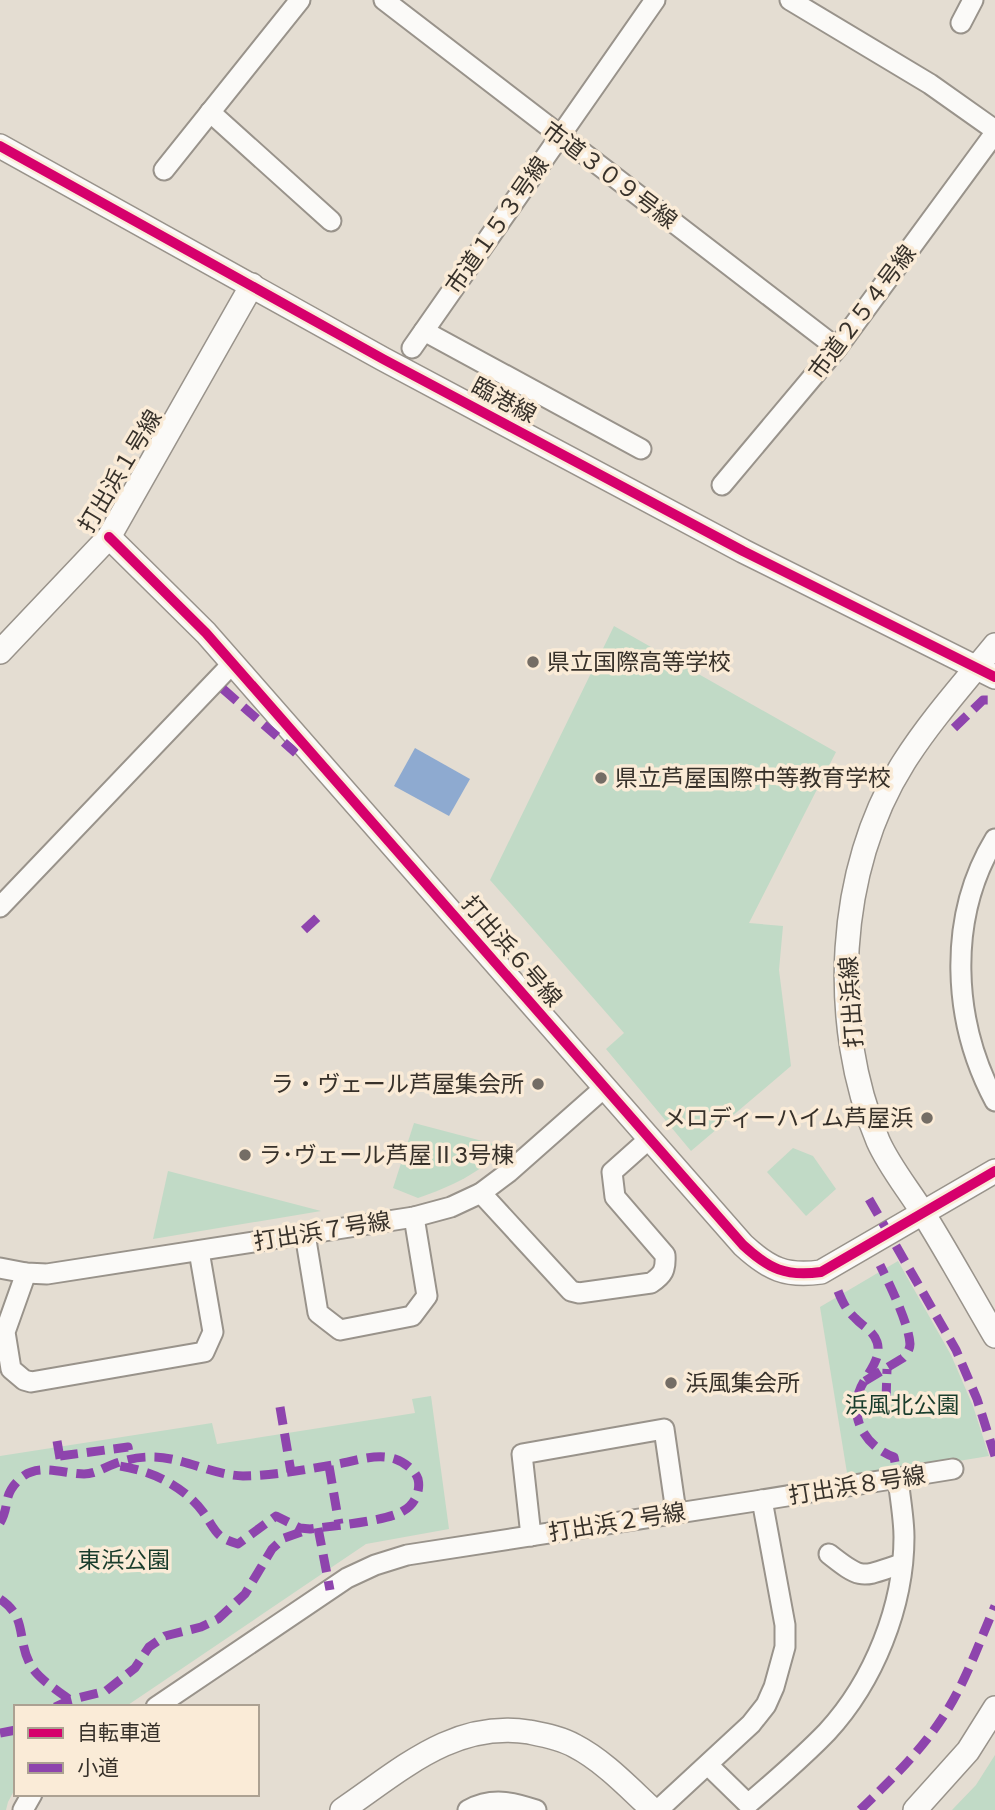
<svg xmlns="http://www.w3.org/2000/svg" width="995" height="1810" viewBox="0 0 995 1810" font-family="Overpass,'Noto Sans JP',sans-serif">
  <rect width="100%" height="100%" fill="#e4ddd2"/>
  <g fill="#c1dac6">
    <path d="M614,626L836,752L749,923L783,926L779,970L791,1066L691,1151L606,1049L624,1033L490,880Z"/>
    <path d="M414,1123L505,1147C479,1174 452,1186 418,1198L393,1188Z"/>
    <path d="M793,1148L813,1156L836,1189L806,1216L767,1172Z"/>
    <path d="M168,1171L321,1211L153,1239Z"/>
    <path d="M898,1261L951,1355L973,1406L989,1456L848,1479L820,1307Z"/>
    <path d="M431,1396L449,1529L366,1544L125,1707H16V1787L8,1802L6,1810H0V1456L212,1423L217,1444L415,1413L412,1399Z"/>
    <path d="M995,1755V1810H952L976,1785Z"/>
  </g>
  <path fill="#8eaad0" d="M415,748L470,779L449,816L394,786Z"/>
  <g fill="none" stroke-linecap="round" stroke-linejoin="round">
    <defs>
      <g id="minor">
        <path d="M384,0L837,348"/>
        <path d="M790,0L930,84L995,130"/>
        <path d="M961,23L973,0"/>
        <path d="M210,112L331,221"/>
        <path d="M164,170L300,0"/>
        <path d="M424,331L641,449"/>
        <path d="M412,348L655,0"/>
        <path d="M722,485L837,348L995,133"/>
        <path d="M995,839C947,918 952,1021 995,1101"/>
        <path d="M0,907L232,664"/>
        <path d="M481,1193L571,1291L579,1293L651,1283C663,1275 666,1270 665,1255L615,1197L612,1172L649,1139"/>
        <path d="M305,1234L318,1313L340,1330L412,1316L427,1296L414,1217"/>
        <path d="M0,1268L26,1273L47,1274L414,1217L451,1207L481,1193L509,1172L604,1088"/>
        <path d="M26,1273L5,1332L11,1369L24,1380L31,1382L204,1352L213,1332L199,1251"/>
        <path d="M762,1500L953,1469"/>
        <path d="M531,1536L522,1454L664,1429L676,1512"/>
        <path d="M829,1554C863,1581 861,1577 901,1564"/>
        <path d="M156,1707L347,1578L375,1565L407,1555L762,1500L785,1625V1647L774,1687L766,1705L751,1724L658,1810"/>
        <path d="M708,1765L748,1804C775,1781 802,1758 827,1732C874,1681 904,1606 904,1537C904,1518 900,1498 898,1478"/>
        <path d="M23,1810L32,1794"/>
        <path d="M468,1810C492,1797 512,1802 536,1810"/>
      </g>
      <g id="tertiary">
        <path d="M0,146L383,359L743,551L995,677"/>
        <path d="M109,537L206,633L743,1245C769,1269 786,1277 821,1272L995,1171"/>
        <path d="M995,645C964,683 930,721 904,762C836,869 829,1025 878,1141C889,1166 908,1189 923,1213C948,1253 971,1295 995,1336"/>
        <path d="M0,652L109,537L252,285"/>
        <path d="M342,1810C400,1771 453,1720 529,1732C544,1735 561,1738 575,1746C604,1761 629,1788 653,1810"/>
        <path d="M915,1810L968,1751L995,1708"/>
      </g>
    </defs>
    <use href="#minor" stroke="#99938b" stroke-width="23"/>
    <use href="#tertiary" stroke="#99938b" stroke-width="26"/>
    <use href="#minor" stroke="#fbfaf8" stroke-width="19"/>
    <use href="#tertiary" stroke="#fbfaf8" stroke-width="23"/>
    <g stroke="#8e44ad" stroke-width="9" stroke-dasharray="18 9" stroke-linecap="butt">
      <path d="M223,689L296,753"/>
      <path d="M954,728L983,700H995"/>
      <path d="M304,930L318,917"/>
      <path d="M869,1199L956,1350L977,1399L995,1456"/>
      <path d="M838,1291C842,1301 846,1310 855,1318C863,1327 873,1330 877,1342C883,1360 864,1376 859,1392C849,1420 868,1448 894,1457L898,1478"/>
      <path d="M865,1381L903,1358C907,1354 910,1349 910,1344C909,1324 889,1283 880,1265"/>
      <path d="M886,1401L887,1369"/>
      <path d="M280,1407L291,1472"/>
      <path d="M57,1441L61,1464"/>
      <path d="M60,1456L128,1447L130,1459"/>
      <path d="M329,1466L339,1524"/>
      <path d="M0,1523C11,1504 1,1495 22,1477C40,1463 64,1474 84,1474C95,1474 103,1468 114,1464C125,1460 137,1457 150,1457C181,1456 211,1475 243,1476C274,1476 307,1469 338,1464C355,1461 377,1453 395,1459C404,1462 415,1470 418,1479C421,1492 414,1505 403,1511C388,1521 331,1526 310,1529L300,1528L276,1516L238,1544C214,1537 216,1530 203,1512C181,1483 147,1469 112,1465"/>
      <path d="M318,1528L330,1590"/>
      <path d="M0,1599C27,1617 17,1637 29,1662C36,1678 56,1689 70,1700"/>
      <path d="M55,1707L70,1700L106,1691L135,1668L149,1647L165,1636L201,1627L218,1619L245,1594L272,1549L284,1538L310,1529"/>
      <path d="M0,1733L16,1730"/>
      <path d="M860,1810C892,1779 925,1747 948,1709C968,1676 980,1640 995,1606"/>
    </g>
    <defs>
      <g id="cycleway">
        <path d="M0,146L383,359L743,551L995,677"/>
        <path d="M109,537L206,633L743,1245C769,1269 786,1277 821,1272L995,1171"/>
      </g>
    </defs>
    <use href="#cycleway" stroke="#faebd7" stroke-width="15"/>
    <use href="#cycleway" stroke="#d6006c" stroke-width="10"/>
  </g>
  <g fill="#746d65" stroke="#faebd7" stroke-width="2.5">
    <circle cx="533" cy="662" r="7"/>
    <circle cx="601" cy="778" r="7"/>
    <circle cx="538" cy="1084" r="7"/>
    <circle cx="927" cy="1118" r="7"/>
    <circle cx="245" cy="1155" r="7"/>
    <circle cx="671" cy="1383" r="7"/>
  </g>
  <g text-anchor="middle" stroke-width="7" stroke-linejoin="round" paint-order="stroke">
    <g font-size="23" fill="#37312a" stroke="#faebd7">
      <text transform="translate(610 175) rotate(37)" y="8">市道３０９号線</text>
      <text transform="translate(497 225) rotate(-55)" y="8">市道１５３号線</text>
      <text transform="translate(862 312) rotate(-53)" y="8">市道２５４号線</text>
      <text transform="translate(504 400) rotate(28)" y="8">臨港線</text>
      <text transform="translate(120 471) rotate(-59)" y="8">打出浜１号線</text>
      <text transform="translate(512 951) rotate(49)" y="8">打出浜６号線</text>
      <text transform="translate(851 1002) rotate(-94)" y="8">打出浜線</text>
      <text transform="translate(322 1231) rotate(-9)" y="8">打出浜７号線</text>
      <text transform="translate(857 1485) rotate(-9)" y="8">打出浜８号線</text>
      <text transform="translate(617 1522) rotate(-9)" y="8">打出浜２号線</text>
    </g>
    <g font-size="23" fill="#37312a" stroke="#faebd7" text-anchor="start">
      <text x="547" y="670">県立国際高等学校</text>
      <text x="615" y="786">県立芦屋国際中等教育学校</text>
      <text x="524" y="1092" text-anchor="end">ラ・ヴェール芦屋集会所</text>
      <text x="913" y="1126" text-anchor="end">メロディーハイム芦屋浜</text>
      <text x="259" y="1163">ラ･ヴェール芦屋Ⅱ3号棟</text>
      <text x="685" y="1391">浜風集会所</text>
    </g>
    <g font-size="23" fill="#183c2b" stroke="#faebd7">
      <text x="902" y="1413">浜風北公園</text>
      <text x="124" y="1568">東浜公園</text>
    </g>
  </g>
  <rect x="14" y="1705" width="245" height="91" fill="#faebd7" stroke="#aca192" stroke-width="2"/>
  <rect x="28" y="1728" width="35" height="10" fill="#d6006c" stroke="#aca192" stroke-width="2"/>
  <text x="77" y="1740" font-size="21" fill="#37312a">自転車道</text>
  <rect x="28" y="1763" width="35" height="10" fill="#8e44ad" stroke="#aca192" stroke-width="2"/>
  <text x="77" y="1775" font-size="21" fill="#37312a">小道</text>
</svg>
